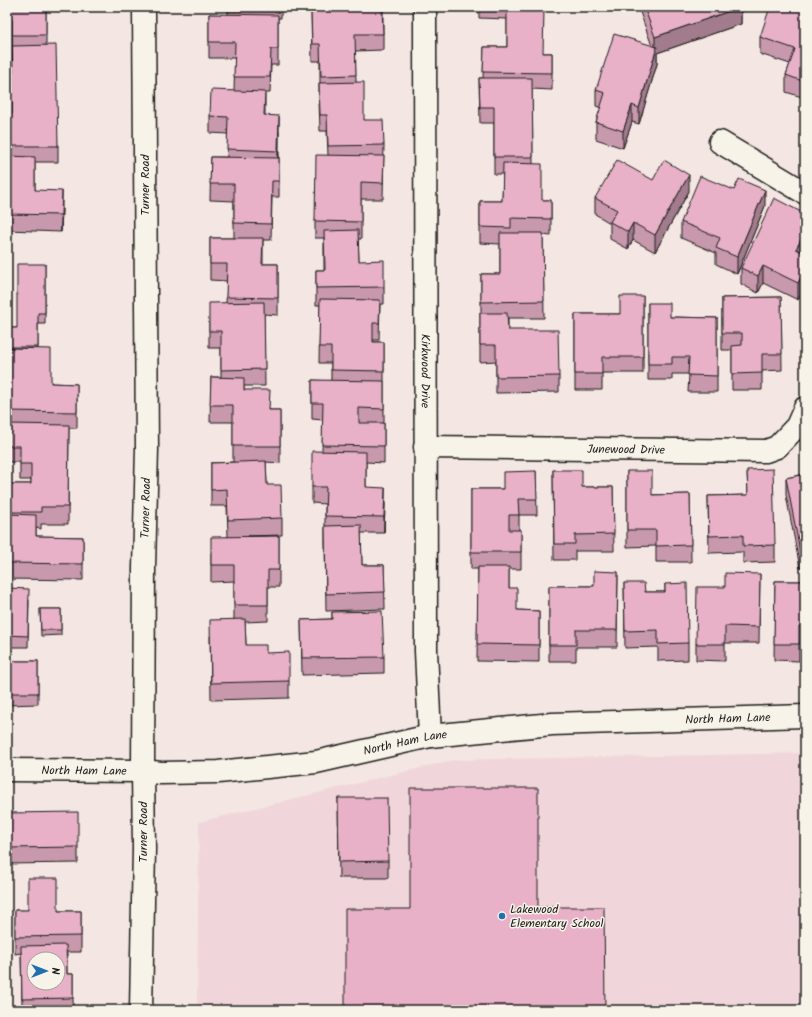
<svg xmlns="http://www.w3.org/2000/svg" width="812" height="1017" viewBox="0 0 812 1017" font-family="Kalam,sans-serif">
  <rect width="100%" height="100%" fill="#f4e6e2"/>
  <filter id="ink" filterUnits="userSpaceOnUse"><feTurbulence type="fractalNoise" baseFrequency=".025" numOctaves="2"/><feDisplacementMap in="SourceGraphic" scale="8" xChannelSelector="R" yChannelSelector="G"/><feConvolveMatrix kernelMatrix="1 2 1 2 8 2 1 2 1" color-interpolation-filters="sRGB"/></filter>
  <g filter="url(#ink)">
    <path fill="#f0d6da" d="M805,753V1010H197L199,822L453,760Z"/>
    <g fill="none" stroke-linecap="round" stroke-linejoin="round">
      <defs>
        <g id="minor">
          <path id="s1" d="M425,7L426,651L430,736"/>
          <path d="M720,142L805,193"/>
          <path id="s2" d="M425,447L766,451L777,447L797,426L805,408"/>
          <path id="s3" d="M143,771L161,773L218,772L316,762L430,736L552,724L805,716"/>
        </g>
        <g id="secondary">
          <path id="s4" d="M7,770L143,771"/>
          <path id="s5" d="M141,1010L144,848L143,771L144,568L147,448L144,7"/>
        </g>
      </defs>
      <use href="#minor" stroke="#1c1c1c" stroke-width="25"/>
      <use href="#secondary" stroke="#1c1c1c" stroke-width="25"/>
      <use href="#minor" stroke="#f7f3e8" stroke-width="22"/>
      <use href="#secondary" stroke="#f7f3e8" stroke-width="22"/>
    </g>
    <g fill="#c898ac" stroke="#1c1c1c">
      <path d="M7,7H46V45L58,146V162H35V190L62,208L61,232L7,230V73H12V37H7Z"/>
      <path d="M228,7H281V18H278V65H271L270,93H265V115L279,132V197H272L271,240H263V264H278V315L264,314L265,386H244V390L270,410H280V463L266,462L267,485L282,518V535L248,536H279V587H268V621L245,622L246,645L266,653L289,681V698L211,700L210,636L234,619V581L211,582V553L228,536L227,506H211V463L233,462V422H210L211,377H221V348H209V320L226,303L227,281L210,280V238H234V201L210,200L211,157H227L228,134L210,133V116L234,91L235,58H209V14L228,15Z"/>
      <path d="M326,7H383V50L355,51L356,82L364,120L384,145L383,199H361V239H358L359,261L384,287V304H380L379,340H373V342H384V463L366,462V487L385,504L384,533H361L362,565H384L385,609L326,611L325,542V504L312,503V487L322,451L323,420L312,419V380L331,381V363H319L320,305H316V270H324V238H315V221L328,155L327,131H320L319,100V83H320V61H312L311,10H326Z"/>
      <path d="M479,7H519V9L543,53H552V90L532,89L533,164L542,200H551V236L543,235L544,318H508V330L559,376V392L496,393V361L480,362V313H481V274H500V244L480,243V201H502L503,174H494V123H480L479,78H483L484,47H507V19L479,18Z"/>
      <path d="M640,7H741V24L657,53V64L639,124L632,122L623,148L596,139V122L601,108L596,106V90L652,46L640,12Z"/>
      <path d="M805,7V98L786,92V75L790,64L760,54V37Z"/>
      <path d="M653,180L689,191L655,252L633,240L628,249L610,239V223L595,214V198Z"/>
      <path d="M765,206L737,274L716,264V253L681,238V222Z"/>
      <path d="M803,253L798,300L763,283L758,293L741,284V268Z"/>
      <path d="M45,264V324H38V348L51,383L77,384V428H69L68,524H41V529L36,528V536L83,537V580L7,579V484H31V480H20V462H7V328H17Z"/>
      <path d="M643,296V373H602V390H575V314H620Z"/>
      <path d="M781,297L782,370L762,371V390H732V350H722V298Z"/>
      <path d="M648,303L670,317L717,318V392H688L689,374H672V380H648Z"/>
      <path d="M553,470L582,487H613L614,551H575V560H554Z"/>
      <path d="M747,470L775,545V562L743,563V552L709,553L708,496L748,495Z"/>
      <path d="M536,471L537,515H519V530H521V569H509V588L517,610L539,611V662L477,661L478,569H471V489H503Z"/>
      <path d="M627,471L652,495L690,494L691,562H656V546L627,547Z"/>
      <path d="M805,474V567L800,568L786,495V478Z"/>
      <path d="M618,572L617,647H576V661H549V586H594Z"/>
      <path d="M760,574L759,643H725V661L696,660V644L725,587Z"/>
      <path d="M775,581H805V643H799V661L774,660Z"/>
      <path d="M624,583L645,592H665V584L688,643V660L658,661V647L625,648Z"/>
      <path d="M7,588L29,600L28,647H7Z"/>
      <path d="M40,609H61V635L41,636Z"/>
      <path d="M332,612L384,657V673L302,675L301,620L332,619Z"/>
      <path d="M7,661H38V704L7,705Z"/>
      <path d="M338,798L388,861V878H339Z"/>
      <path d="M7,813L78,847V863L7,864Z"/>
      <path d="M15,910L58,911H81V952H67V974H73V1010H7L22,1006L21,953L15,954Z"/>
    </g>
    <g fill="#a27c8c" stroke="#1c1c1c">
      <path d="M741,7V24L657,53V64L639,124V108L655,54V37Z"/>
      <path d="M632,105V122L623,148V131Z"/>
      <path d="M279,116V132L278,168V151Z"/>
      <path d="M689,175V191L655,252V235Z"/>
      <path d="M765,190V206L737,274V257Z"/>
      <path d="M62,191V208L61,232V215Z"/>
      <path d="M633,223V240L628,249V232Z"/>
      <path d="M805,232V249L796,266V249Z"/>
      <path d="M763,266V283L758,293V276Z"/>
      <path d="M805,269V286L798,300V283Z"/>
      <path d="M385,488V504L384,533V517Z"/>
    </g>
    <g fill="#e8b1c8" stroke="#1c1c1c" fill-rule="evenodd">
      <path d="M7,7H46V35H12V20H7Z"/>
      <path d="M644,7H741L655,37Z"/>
      <path d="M770,7H805V82L786,75L795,49L760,37Z"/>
      <path d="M382,8L383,34H355L356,75L321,76L320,44H312L311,10Z"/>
      <path d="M507,9L544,10L543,53H552V73L483,72L484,47H507Z"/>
      <path d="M209,14L278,15V49H271L270,77H234L235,42H209Z"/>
      <path d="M614,34L657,47L639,108L632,105L623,131L596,122L605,93L596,90Z"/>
      <path d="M56,45L58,146H7V114H12V103H7V73H13L12,46Z"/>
      <path d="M479,78H532L533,157H494V107H480Z"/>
      <path d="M364,82V120H383L384,145L328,146L327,115H320L319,83Z"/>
      <path d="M211,90L265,92L264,115L279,116L278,151L227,149L228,117L210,116Z"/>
      <path d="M316,155L384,156L383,183L361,182V222L315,221Z"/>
      <path d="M7,156L35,157V190L62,191L61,215L7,214Z"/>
      <path d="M211,157L279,158V181H272L271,224L234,223V184H210Z"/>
      <path d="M617,160L653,180L664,160L689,175L655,235L633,223L628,232L610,222L617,210L595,198Z"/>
      <path d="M503,163L542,164V200H551V219L511,218V228L480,227V201H502Z"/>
      <path d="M700,176L734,190L739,179L765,190L737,257L716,248L720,238L681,222Z"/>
      <path d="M774,198L805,214V232L796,249L805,253V269L798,283L763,266L758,276L741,268Z"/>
      <path d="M358,230L359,261L384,260V287L316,288V270H325L324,231Z"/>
      <path d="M500,233H543L544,301L481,302V274H500Z"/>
      <path d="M210,238H263L262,264H278V298L226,297L227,264H210Z"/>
      <path d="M17,264H45V313H38V347H7V328H17Z"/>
      <path d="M620,296H643V357H602V374H575V314H620Z"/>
      <path d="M781,297L782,354H762V373L732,374V346L742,345V333H722V298Z"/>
      <path d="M320,299L380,300L379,323H373V342H384V371L331,370V347H319Z"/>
      <path d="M264,302L265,369L221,370V331H209V303Z"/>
      <path d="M648,303H670V317L717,318V376L688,375L689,357H672V364H648Z"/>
      <path d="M480,313H507L508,330H558L559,376L496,377V345H480Z"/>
      <path d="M7,348L51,349V383L77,384V412L7,411Z"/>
      <path d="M211,377L244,378V390H270L269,410H280V446H233V405H210Z"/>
      <path d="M312,380L384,381V409L359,408V423H384V446L322,445L323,403H312Z"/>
      <path d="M7,424L69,425L68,507H41V512H7V484H31V464H20V446H7Z"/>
      <path d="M312,451L366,452V487L385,488L384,517L325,516L326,487H312Z"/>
      <path d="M266,461L267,485H281L282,518L228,520L227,489L211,490V463Z"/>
      <path d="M773,469L775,545L743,546V535L709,536L708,496L748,495L747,470Z"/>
      <path d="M553,470H582V487H613L614,534L575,535V544H554Z"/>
      <path d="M536,471L537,499H518L519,515H509V530H521V552H471V489H503V472Z"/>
      <path d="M627,471H652V495L690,494L691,545L656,546V530H627Z"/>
      <path d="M805,474V550L800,551L786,478Z"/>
      <path d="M7,514L36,515V536L83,537V564L7,563Z"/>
      <path d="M361,525L362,565H384L385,592L326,594L325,526Z"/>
      <path d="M279,536V570H268V605H234V565H211V537Z"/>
      <path d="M478,567H509V588H517V610L539,611V645L477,644Z"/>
      <path d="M594,571L618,572L617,630H576V645H549V586H594Z"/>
      <path d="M725,573L760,574L759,627L725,626V644H696L697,587H725Z"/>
      <path d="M775,581H805V626H799V644H774Z"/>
      <path d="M624,583H644L645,592H665V584L687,583L688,643L658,644V630L625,631Z"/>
      <path d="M7,588L29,589L28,636L7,635Z"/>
      <path d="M40,609H61V630H41Z"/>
      <path d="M382,611L384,657L302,658L301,620L332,619V612Z"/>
      <path d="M245,619L246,645H266V653L289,652V681L211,683L210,620Z"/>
      <rect x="7" y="661" width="31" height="32"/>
      <path d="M410,788H538V907H604L605,1010H345V909H410Z"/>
      <path d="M338,798H387L388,861L339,862Z"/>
      <path d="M78,812V847L7,848V813Z"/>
      <path d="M28,878H58V911H81V936L15,937V910H28Z"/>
      <path d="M66,945L67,974H73V998L22,999L21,946ZM34,959H58V983H34Z"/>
      <rect x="7" y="1006" width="39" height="4"/>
    </g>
  </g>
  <circle fill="#1f6fb2" stroke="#f7f3e8" stroke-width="1.5" cx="502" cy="916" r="4"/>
  <g text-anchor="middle" stroke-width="3" stroke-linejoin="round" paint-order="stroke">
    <g font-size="12" fill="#1c1c1c" stroke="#f7f3e8">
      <text transform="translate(145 185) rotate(-90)" y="4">Turner Road</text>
      <text dy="4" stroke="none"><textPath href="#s1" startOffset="364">Kirkwood Drive</textPath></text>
      <text dy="4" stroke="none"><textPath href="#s2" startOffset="201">Junewood Drive</textPath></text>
      <text dy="4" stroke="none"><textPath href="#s5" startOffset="502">Turner Road</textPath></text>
      <text dy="4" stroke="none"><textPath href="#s3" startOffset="589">North Ham Lane</textPath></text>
      <text dy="4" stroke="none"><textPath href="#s3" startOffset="265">North Ham Lane</textPath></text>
      <text dy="4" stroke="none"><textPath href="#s4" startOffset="77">North Ham Lane</textPath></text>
      <text transform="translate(143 832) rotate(-90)" y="4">Turner Road</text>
    </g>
    <g font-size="12" fill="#1c1c1c" stroke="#f7f3e8" text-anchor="start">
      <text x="510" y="913">Lakewood<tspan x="510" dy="14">Elementary School</tspan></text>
    </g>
  </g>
  <rect width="812" height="1017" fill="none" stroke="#f7f3e8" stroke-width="24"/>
  <rect x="12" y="12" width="788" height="993" fill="none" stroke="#1c1c1c" stroke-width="1.5" filter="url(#ink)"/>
  <g transform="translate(46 971) rotate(90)"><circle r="19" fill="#f7f3e8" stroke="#9f9d96"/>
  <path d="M0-3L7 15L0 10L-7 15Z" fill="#1f6fb2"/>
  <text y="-6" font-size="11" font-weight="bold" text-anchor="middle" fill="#1c1c1c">N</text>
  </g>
</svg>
